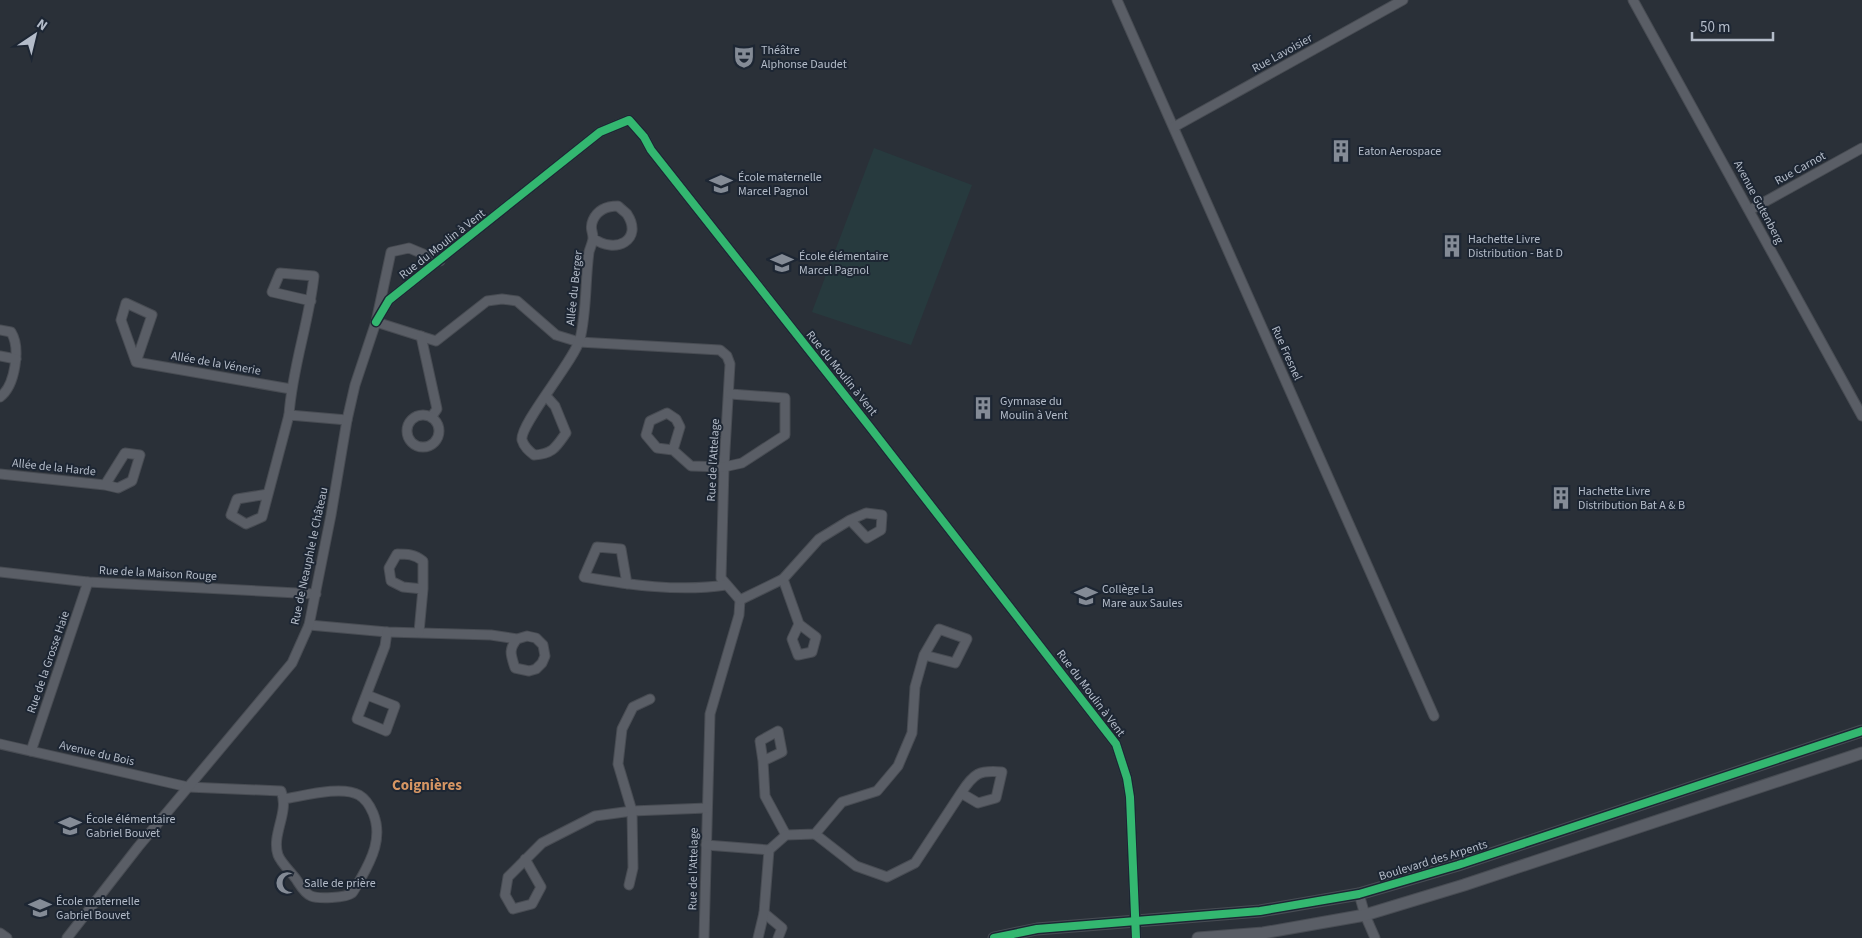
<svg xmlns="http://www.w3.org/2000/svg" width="1862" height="938" viewBox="0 0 1862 938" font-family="'Source Sans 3',sans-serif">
  <rect width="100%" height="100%" fill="#2a3038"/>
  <path fill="#273a3e" d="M874,148L972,185L911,345L812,312Z"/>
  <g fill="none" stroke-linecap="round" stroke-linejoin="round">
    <defs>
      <g id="minor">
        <path d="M1117,0L1434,716"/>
        <path d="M1633,0L1862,416"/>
        <path d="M1174,127L1403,0"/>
        <path d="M1750,210L1862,148"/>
        <path d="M376,322L389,300L600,132L629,120L644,137L651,150L869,426L1116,744L1127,778L1130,797L1136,938"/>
        <path d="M376,322L436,341L487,301L502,299L517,301L556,335L579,342L720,350L727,356L730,364L724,467L721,578L740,600L739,615L710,714L704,938"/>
        <path d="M0,330L11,332C21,348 15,386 0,397"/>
        <path d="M421,336L437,409L432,416"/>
        <path d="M0,356L16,359"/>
        <path d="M136,362L152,315L126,303L121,320L136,362L291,389"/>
        <path d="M546,396L555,406L566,433C556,447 553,454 534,455C529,451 524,447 522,440C519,425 574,361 580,339C587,311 585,281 589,252C590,248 593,242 593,238C593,230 589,229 593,220C598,209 608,206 618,206C621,209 625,212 627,214C644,240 615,255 593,238"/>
        <circle cx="423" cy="431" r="16"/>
        <path d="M289,415C292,368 309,323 314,276L280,273L272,292L311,301"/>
        <path d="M673,450L657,448L646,435L650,421L667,413L676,419L680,427L673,450L691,466L724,467L742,463L785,435V398L730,394"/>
        <path d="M0,474L105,485L118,488L132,481L140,455L125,453L105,485"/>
        <path d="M268,494L237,499L231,515L246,524L262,517L289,415L347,420"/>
        <path d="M0,572L88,582L316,594"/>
        <path d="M783,579L799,624L816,637L812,652L798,655L792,639L799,624"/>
        <path d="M627,584L621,549L597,547L584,577C630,585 679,592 726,585"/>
        <path d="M740,600L783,579L819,539L850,520L866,513L882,515L881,530L867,538L850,520"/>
        <path d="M309,625L387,632L491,635L517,639L527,636L536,638L543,645L545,656L542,663L536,669L529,671L515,668C511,655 508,650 517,639"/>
        <path d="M419,632L423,589V561C414,554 407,554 397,554L389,568L391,581L403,587L423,589"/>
        <path d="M367,695L395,706L386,731L357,719L385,646L387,632"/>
        <path d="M0,744L188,787L281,791C290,812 271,834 278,855C281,863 291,872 296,879C300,885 304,893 311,896C318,899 346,898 352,893C355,890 357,884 360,880C372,859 383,837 373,813C370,806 366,799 359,795C342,785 303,796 284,799"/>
        <path d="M31,751L88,582"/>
        <path d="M763,761L760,741L778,731L782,752L763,761L765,796L786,835"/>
        <path d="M815,834L856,866L887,877L915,863L961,793L978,803L996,798L1002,772C979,770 974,773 961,793"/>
        <path d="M706,845L769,850L786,835L815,834L842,802L877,791L898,766L912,733L915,687L924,655L955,663L967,639L939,629L924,655"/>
        <path d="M525,859L541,887L532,904L513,909L505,895L508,877L542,843L595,816L632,811L707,808"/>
        <path d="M629,885L633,868L632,811L618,764L622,729L633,707L650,699"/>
        <path d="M1359,894L1365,915L1375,938"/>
        <path d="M764,913L782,928L778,938"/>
        <path d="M0,933L7,938"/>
        <path d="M67,938L138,847L292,663L309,625L331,515L347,420L355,385L376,322L391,252L409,248L440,261"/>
        <path d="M758,938L764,913L769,850"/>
      </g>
      <g id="tertiary">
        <path d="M994,938L1037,929L1260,911L1359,894L1458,865L1862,731"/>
        <path d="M1198,938L1263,933L1365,915L1464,885L1862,753"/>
      </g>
    </defs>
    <use href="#minor" stroke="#484c53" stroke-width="11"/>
    <use href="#tertiary" stroke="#484c53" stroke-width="13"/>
    <use href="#minor" stroke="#5a5e66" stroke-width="9"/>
    <use href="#tertiary" stroke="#5a5e66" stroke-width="11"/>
    <defs>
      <g id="cycleway">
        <path d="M376,322L389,300L600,132L629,120L644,137L651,150L869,426L1116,744L1127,778L1130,797L1136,938"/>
        <path d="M994,938L1037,929L1260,911L1359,894L1458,865L1862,731"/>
      </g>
    </defs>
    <use href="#cycleway" stroke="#1d2633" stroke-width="11"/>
    <use href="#cycleway" stroke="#33b770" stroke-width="8"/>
  </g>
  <defs>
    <symbol id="theatre-bare" viewBox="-9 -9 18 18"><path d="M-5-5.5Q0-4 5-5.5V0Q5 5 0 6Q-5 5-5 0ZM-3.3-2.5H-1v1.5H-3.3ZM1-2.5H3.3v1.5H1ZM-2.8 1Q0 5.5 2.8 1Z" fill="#848b96" stroke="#1d2633" stroke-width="2.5" paint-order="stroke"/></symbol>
    <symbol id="building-bare" viewBox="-9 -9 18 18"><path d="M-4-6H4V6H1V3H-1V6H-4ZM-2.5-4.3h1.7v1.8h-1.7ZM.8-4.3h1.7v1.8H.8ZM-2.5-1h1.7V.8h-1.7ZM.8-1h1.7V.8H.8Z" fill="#848b96" stroke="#1d2633" stroke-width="2.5" paint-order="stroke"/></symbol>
    <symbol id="school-bare" viewBox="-9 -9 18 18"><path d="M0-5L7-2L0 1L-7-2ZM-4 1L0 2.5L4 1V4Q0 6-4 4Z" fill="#848b96" stroke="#1d2633" stroke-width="2.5" paint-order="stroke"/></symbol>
    <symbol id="mosque-bare" viewBox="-9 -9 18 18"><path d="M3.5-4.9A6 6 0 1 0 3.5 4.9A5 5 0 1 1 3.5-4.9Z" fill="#848b96" stroke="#1d2633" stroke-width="2.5" paint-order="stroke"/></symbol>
  </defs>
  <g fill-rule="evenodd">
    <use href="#theatre-bare" x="728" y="41" width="32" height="32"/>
    <use href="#building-bare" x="1325" y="135" width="32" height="32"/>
    <use href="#school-bare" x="705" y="168" width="32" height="32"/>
    <use href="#building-bare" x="1436" y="230" width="32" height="32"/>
    <use href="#school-bare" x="766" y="247" width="32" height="32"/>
    <use href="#building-bare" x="967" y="392" width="32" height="32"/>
    <use href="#building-bare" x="1545" y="482" width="32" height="32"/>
    <use href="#school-bare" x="1070" y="580" width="32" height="32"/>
    <use href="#school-bare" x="54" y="810" width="32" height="32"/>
    <use href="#mosque-bare" x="271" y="867" width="32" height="32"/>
    <use href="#school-bare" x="24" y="892" width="32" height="32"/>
  </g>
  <g text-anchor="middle" stroke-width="4" stroke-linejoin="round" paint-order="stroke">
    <g font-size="12" fill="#b4bcc9" stroke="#1d2633" text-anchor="start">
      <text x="761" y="54">Théâtre<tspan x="761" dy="14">Alphonse Daudet</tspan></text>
      <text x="1358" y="155">Eaton Aerospace</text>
      <text x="738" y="181">École maternelle<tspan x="738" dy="14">Marcel Pagnol</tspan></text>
      <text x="1468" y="243">Hachette Livre<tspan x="1468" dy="14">Distribution - Bat D</tspan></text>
      <text x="799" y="260">École élémentaire<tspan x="799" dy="14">Marcel Pagnol</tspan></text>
      <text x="1000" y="405">Gymnase du<tspan x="1000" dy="14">Moulin à Vent</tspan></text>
      <text x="1578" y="495">Hachette Livre<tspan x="1578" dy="14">Distribution Bat A &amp; B</tspan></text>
      <text x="1102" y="593">Collège La<tspan x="1102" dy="14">Mare aux Saules</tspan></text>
      <text x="86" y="823">École élémentaire<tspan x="86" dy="14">Gabriel Bouvet</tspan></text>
      <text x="304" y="887">Salle de prière</text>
      <text x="56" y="905">École maternelle<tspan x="56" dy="14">Gabriel Bouvet</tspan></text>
    </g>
    <g font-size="12" fill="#b4bcc9" stroke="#1d2633">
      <text transform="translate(1282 53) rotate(-29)" y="4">Rue Lavoisier</text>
      <text transform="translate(1800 168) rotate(-29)" y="4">Rue Carnot</text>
      <text transform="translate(1759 202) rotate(62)" y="4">Avenue Gutenberg</text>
      <text transform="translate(442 244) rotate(-38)" y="4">Rue du Moulin à Vent</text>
      <text transform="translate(574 288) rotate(-84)" y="4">Allée du Berger</text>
      <text transform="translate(1287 353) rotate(66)" y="4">Rue Fresnel</text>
      <text transform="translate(216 363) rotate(10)" y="4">Allée de la Vénerie</text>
      <text transform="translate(842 373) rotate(51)" y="4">Rue du Moulin à Vent</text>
      <text transform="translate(713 460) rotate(-87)" y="4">Rue de l'Attelage</text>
      <text transform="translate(54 467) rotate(6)" y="4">Allée de la Harde</text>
      <text transform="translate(309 556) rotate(-78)" y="4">Rue de Neauphle le Château</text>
      <text transform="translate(158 573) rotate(3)" y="4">Rue de la Maison Rouge</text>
      <text transform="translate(48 662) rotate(-71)" y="4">Rue de la Grosse Haie</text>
      <text transform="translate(1091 693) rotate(53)" y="4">Rue du Moulin à Vent</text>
      <text transform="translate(97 753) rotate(13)" y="4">Avenue du Bois</text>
      <text transform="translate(1433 860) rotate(-17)" y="4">Boulevard des Arpents</text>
      <text transform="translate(693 869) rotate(-89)" y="4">Rue de l'Attelage</text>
    </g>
    <g font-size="15" font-weight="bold" fill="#d59563" stroke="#1d2633">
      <text x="427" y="790">Coignières</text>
    </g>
  </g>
  <g transform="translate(35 35) rotate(35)" stroke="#1d2633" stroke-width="4" paint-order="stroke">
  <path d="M0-4L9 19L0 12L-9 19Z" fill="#b4bcc9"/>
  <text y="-8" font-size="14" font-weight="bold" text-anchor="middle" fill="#b4bcc9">N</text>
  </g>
  <path d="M1692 32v8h81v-8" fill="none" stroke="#b4bcc9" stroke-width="2.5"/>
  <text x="1700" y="32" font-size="15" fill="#b4bcc9" stroke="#1d2633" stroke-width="4" paint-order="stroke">50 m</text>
</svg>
